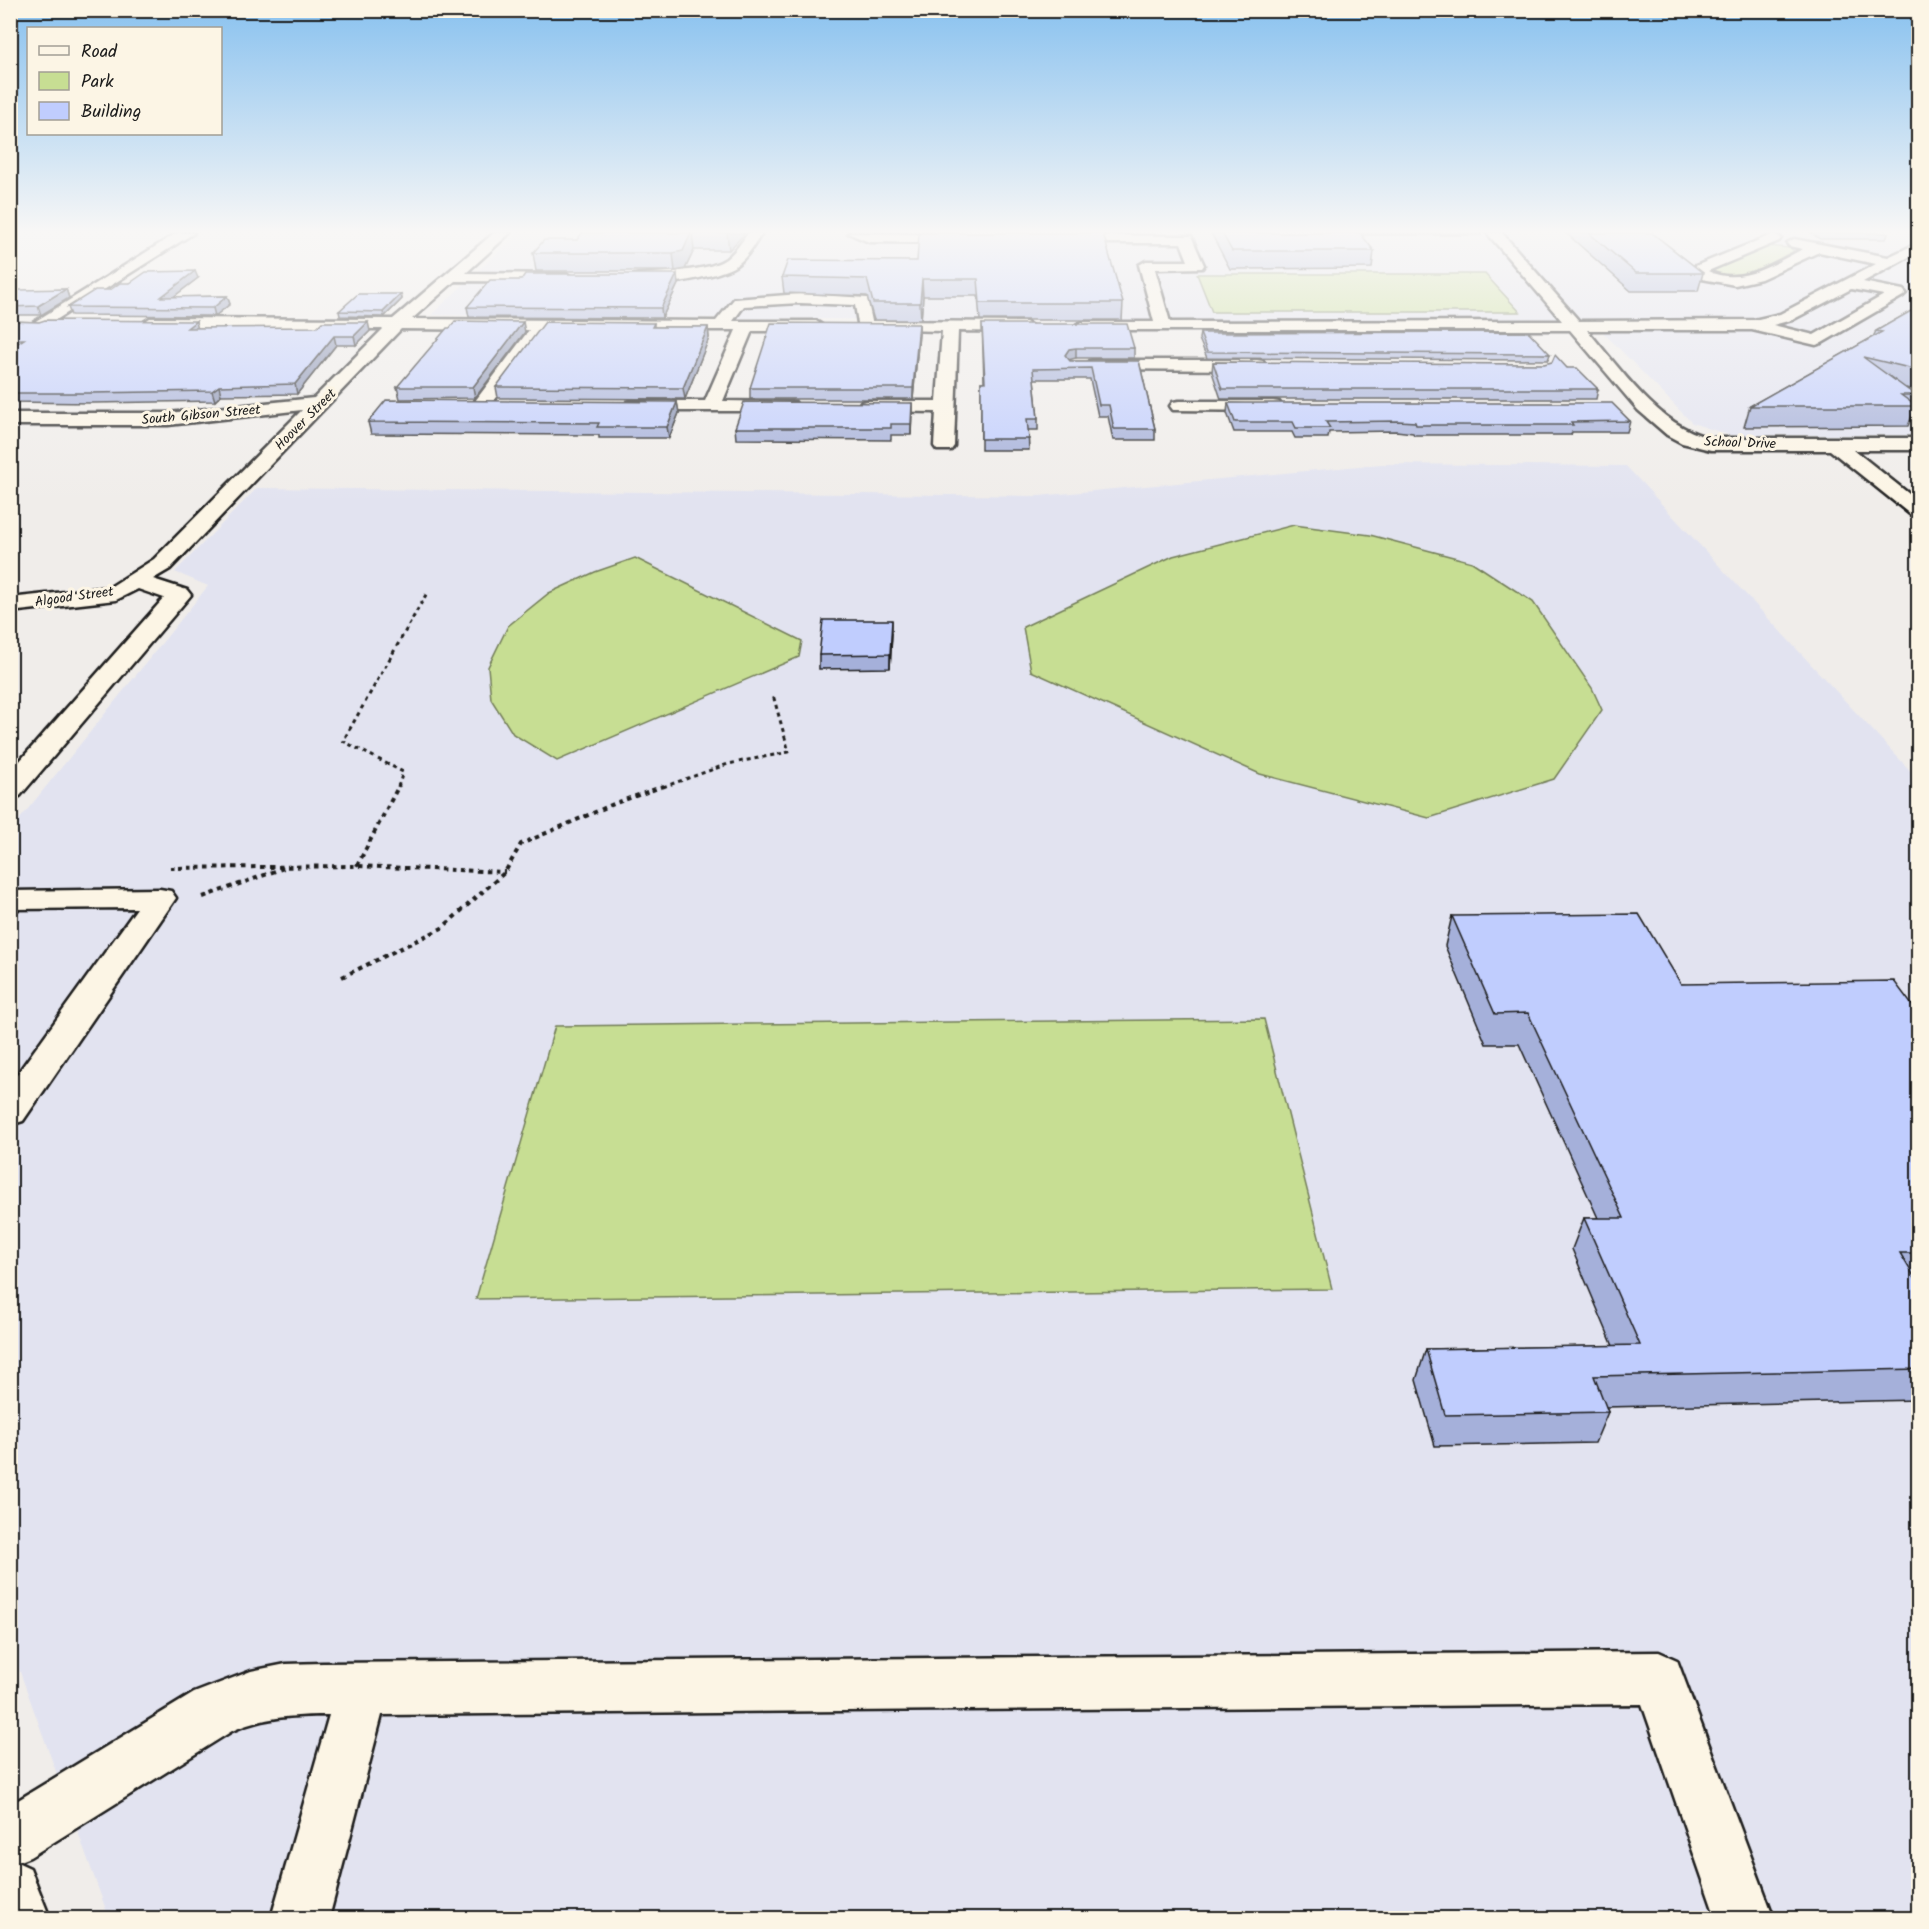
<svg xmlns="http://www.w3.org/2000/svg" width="1929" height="1929" viewBox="0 0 1929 1929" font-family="Kalam,sans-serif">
  <rect width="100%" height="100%" fill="#f0edea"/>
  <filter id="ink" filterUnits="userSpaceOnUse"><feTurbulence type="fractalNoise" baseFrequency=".0167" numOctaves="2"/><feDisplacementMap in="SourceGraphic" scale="12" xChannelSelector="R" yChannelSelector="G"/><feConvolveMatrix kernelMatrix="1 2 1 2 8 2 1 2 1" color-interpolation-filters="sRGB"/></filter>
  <g filter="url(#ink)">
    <g fill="#e2e3f0">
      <path d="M519,233H1918V435H1729L1692,423L1591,320L1204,323L431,315Z"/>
      <path d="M1381,464L1626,466L1918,779V1918H109L11,1647V830L208,586L175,572L257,488L1039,496Z"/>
    </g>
    <g fill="#c7de93" stroke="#727d58" stroke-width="1.5">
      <path d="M1766,246L1790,248L1794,251C1771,262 1733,289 1709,271Z"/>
      <path d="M1197,274H1485L1520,312H1212Z"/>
      <path d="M1294,525L1370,535L1472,562L1533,602L1592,688L1602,710L1554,779L1429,818L1260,774L1031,671L1023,627L1173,556Z"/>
      <path d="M635,558L802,641L799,657L557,761L513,734L491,699L488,667L508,626L549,593L595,572Z"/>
      <path d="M1264,1019L1332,1289L476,1299L555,1026Z"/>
    </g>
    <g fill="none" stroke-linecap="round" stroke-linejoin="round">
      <defs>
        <g id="minor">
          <path d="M177,233H194L10,349V337Z"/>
          <path d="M494,233H510L466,273L567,274L574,278L567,282L455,281L412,319L716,321L734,299L800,294L867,298L872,321L1026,322L1034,327L1026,332L958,331L954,446L951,450H937L934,446L936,412L867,411L861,410L858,406L861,402L867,401H937L942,331L859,329L855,305L800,303L744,306L733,321H816L824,326L816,331H752L723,401L795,402L798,406L795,410L789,411H633L627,410L624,406L627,402L633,401H705L736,330H546L487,409H475L472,405L529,330L401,329L170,569L153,579L187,590L191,595L20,796L10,798V772L164,598L138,589L116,600L10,612V598L110,587L154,559L302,410L168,425H10V413H168L314,398L383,329L150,328L142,323L150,318L393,319Z"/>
          <path d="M748,233H762C754,245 747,258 735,266C718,277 640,293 627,278C633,270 701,276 726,259C735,252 742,242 748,233Z"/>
          <path d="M848,233L964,235L971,239L964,243L869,242Z"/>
          <path d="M1487,233H1502L1579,321L1754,320L1780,314L1876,264L1819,252L1761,279L1735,285L1702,279L1691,270L1693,267L1774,234L1781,238L1779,241L1708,271C1740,287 1775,263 1803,249L1789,246L1787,243L1794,239L1888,257L1918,243V252L1863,282L1903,290L1906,293L1903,296L1822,343L1816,345L1752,330H1587C1621,369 1658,427 1711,438H1918V450H1854L1918,501V517L1911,515L1830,450H1711L1682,443L1667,435L1638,410L1570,330H1077L1075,327L1077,324L1083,322H1154L1139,265L1146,261H1188L1181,243H1060L1053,239L1060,235L1191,236L1204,265L1202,268L1155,269L1170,322L1562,321ZM1851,289L1884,295L1814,335L1773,325L1792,320Z"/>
          <path d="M1095,360H1257L1263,361L1266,365L1263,369L1257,370L1089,369L1086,365L1089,361Z"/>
          <path d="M1179,401H1273L1279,402L1282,406L1279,410L1273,411L1173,410L1170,406L1173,402Z"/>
          <path d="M160,889L171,891L176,898L23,1121L10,1125V1084L137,908L10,909V891Z"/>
          <path d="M1659,1652L1677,1660L1774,1918H1716L1642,1704L382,1715L329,1918H271L329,1715C296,1715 262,1717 232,1731L30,1857L17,1862L30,1868L50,1918H10V1805L194,1693L251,1671L286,1664L323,1663Z"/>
        </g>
      </defs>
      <use href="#minor" stroke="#1c1c1c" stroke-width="5"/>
      <g stroke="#1c1c1c" stroke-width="3" stroke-dasharray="4 4" stroke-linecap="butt">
        <path d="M398,787L403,772L343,741L427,593"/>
        <path d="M663,787L728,764L789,752L773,695"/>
      </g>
      <g stroke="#1c1c1c" stroke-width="4" stroke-dasharray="4.5 4.5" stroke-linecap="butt">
        <path d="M357,866L399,785"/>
        <path d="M170,868L357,866L505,872"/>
        <path d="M203,897L284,868"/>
        <path d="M342,977L442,928L505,872L521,844L616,803L667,785"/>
      </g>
      <use href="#minor" fill="#fcf5e5" fill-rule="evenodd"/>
    </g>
    <g fill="#a5b0da" stroke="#1c1c1c" stroke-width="1.5">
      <path d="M582,233H745L729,250H694L685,269L675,271H536L533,253L577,240Z"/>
      <path d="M1211,233H1481V235H1361L1374,251L1372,268L1230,269Z"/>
      <path d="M1566,233H1652L1703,273L1698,291H1631Z"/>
      <path d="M1811,233H1888L1886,239H1820Z"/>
      <path d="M917,261L1123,303L1122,320H980L978,296H923L921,320H874L867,296L784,293L782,277Z"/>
      <path d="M198,278L173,297L227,296L230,304L215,316L71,315L68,307L110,290L130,283Z"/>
      <path d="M678,284L662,318L469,317L467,307Z"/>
      <path d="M66,289L69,298L41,315H10V292Z"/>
      <path d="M401,294L402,299L384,317L340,316L339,311Z"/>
      <path d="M1918,307V391L1906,388L1915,395L1912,403L1916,406L1908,426L1744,427L1750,406L1873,337L1876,331Z"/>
      <path d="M10,321L198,328L370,331L356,345H336L297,394L221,395L215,401L93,403L10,402Z"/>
      <path d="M654,323V327H708L709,338L685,399L498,398L496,387Z"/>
      <path d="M919,324V334L913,399H750V388Z"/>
      <path d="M982,324L1134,348V358H1076L1069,359L1070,361H1139L1155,429V440H1113L1108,416H1098L1090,379H1034L1038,419V430H1028L1029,450H981V382H984Z"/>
      <path d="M525,332L475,398L400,399L397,387Z"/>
      <path d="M1200,333L1550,354L1548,360L1207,358L1199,339Z"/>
      <path d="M1213,362L1567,368L1598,389L1596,399H1221L1212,372Z"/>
      <path d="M677,402L679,413L669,438H599V435L371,434L368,422Z"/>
      <path d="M912,403L911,435H891V440L736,439L735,428Z"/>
      <path d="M1228,403L1630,421L1627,432H1572L1571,435H1414L1413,433L1396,431L1329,432L1328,438H1295L1292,432H1234L1227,413Z"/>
      <path d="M892,633L890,668L819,669V655Z"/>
      <path d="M1452,916L1681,984L1918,1013V1400L1606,1407L1608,1412L1595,1443L1435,1446L1416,1380L1426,1349L1613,1346L1572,1249L1584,1218H1598L1519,1044H1486L1445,946Z"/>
    </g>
    <g fill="#8690b2" stroke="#1c1c1c" stroke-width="1.5">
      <path d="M692,233L694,250L685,269L675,271L673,253Z"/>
      <path d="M727,233H745L729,250Z"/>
      <path d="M195,271L198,278L164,304L161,297Z"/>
      <path d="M677,274L678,284L662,318L661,308Z"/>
      <path d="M922,279L923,296L921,320L920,303Z"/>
      <path d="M66,289L69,298L41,315L38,306Z"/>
      <path d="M401,294L402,299L384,317L383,312Z"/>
      <path d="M227,296L230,304L215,316L213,308Z"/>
      <path d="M196,321L198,330L187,328Z"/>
      <path d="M368,322L370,331L356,345L354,336Z"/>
      <path d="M523,322L525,332L475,398L473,387Z"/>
      <path d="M919,324V334L913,399V388Z"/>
      <path d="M708,327L709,338L685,399L683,388Z"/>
      <path d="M334,336L336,345L297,394L295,384Z"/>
      <path d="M1076,348V358L1068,360L1065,355L1069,349Z"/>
      <path d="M219,386L221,395L215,401L212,391Z"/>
      <path d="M677,402L679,413L669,438L667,427Z"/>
      <path d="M912,403V414L911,435V424Z"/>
      <path d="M892,620V633L890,668V654Z"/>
    </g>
    <g fill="#c0cdfe" stroke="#1c1c1c" stroke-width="1.5">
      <path d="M582,233H691L683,251L673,253H533L544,240H577Z"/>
      <path d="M919,233H1103L1123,303H980L978,279H922L920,303H873L867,279L782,277L788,260L917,261Z"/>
      <path d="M1222,233H1360L1374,251H1232Z"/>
      <path d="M1589,233H1652L1703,273H1636Z"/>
      <path d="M195,271L161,297L227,296L213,308L68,307L95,290H110L120,283H130L146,272Z"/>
      <path d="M525,274H677L661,308L467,307L490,280H521Z"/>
      <path d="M66,289L38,306L10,307V292H16L20,290Z"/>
      <path d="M358,294H401L383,312L339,311Z"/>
      <path d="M1918,307V370L1863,357L1915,395H1901L1916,406H1750L1882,332L1876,331Z"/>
      <path d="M45,320L196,321L187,328L317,327L322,322H368L354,336H334L295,384L219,386L212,391L90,393H10V348L24,339H10V321L39,322Z"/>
      <path d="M455,321L523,322L473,387H397L447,328H450Z"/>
      <path d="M545,322L654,323L652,327H708L683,388L496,387Z"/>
      <path d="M771,323L919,324L913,388H750Z"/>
      <path d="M982,324H1127L1134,348H1076L1069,349L1065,355L1070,361H1139L1155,429H1114L1109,405H1099L1091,368L1033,369L1038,419H1027L1029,439H981V382H985Z"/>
      <path d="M1529,332L1550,354L1207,352L1200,333Z"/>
      <path d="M1555,355L1567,368H1577L1598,389H1222L1213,362L1544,364L1552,362Z"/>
      <path d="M386,400L677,402L667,427H597L599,423L368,422Z"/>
      <path d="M744,402L912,403L911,424H891V428H735Z"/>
      <path d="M1228,403H1612L1630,421L1571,422L1573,425H1416L1415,422L1398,421L1326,422L1330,428H1296L1293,422H1235Z"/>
      <path d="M823,620H892L890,654L819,655Z"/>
      <path d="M1639,914L1681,984L1894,981L1918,1013V1253H1900L1918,1283V1369L1594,1376L1608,1412L1445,1415L1426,1349L1640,1345L1584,1218H1624L1528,1013L1495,1014L1452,916Z"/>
    </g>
  </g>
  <linearGradient id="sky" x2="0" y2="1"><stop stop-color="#88c1ef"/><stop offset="0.46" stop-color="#f8f7f6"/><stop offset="1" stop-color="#f8f7f6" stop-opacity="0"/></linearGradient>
  <rect width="1929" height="503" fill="url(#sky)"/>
  <g text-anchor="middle" stroke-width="6" stroke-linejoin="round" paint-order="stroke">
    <g font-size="14" fill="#1c1c1c" stroke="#fcf5e5">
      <text transform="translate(201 414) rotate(-5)" y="5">South Gibson Street</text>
      <text transform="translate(305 419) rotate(-45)" y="5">Hoover Street</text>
      <text transform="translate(1740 442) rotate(2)" y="5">School Drive</text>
      <text transform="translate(74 596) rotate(-8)" y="5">Algood Street</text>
    </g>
  </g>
  <rect width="1929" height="1929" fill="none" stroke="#fcf5e5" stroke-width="36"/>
  <rect x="18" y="18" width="1893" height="1893" fill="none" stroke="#1c1c1c" stroke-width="2" filter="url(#ink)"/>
  <rect x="27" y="27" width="195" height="108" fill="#fcf5e5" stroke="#a29e95" stroke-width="1.5"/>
  <rect x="39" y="46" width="30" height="9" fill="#fcf5e5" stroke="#a29e95" stroke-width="1.5"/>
  <text x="81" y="57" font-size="18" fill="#1c1c1c">Road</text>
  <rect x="39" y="72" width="30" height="18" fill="#c7de93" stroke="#a29e95" stroke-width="1.5"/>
  <text x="81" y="87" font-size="18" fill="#1c1c1c">Park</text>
  <rect x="39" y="102" width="30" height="18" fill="#c0cdfe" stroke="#a29e95" stroke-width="1.5"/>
  <text x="81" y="117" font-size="18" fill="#1c1c1c">Building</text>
</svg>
